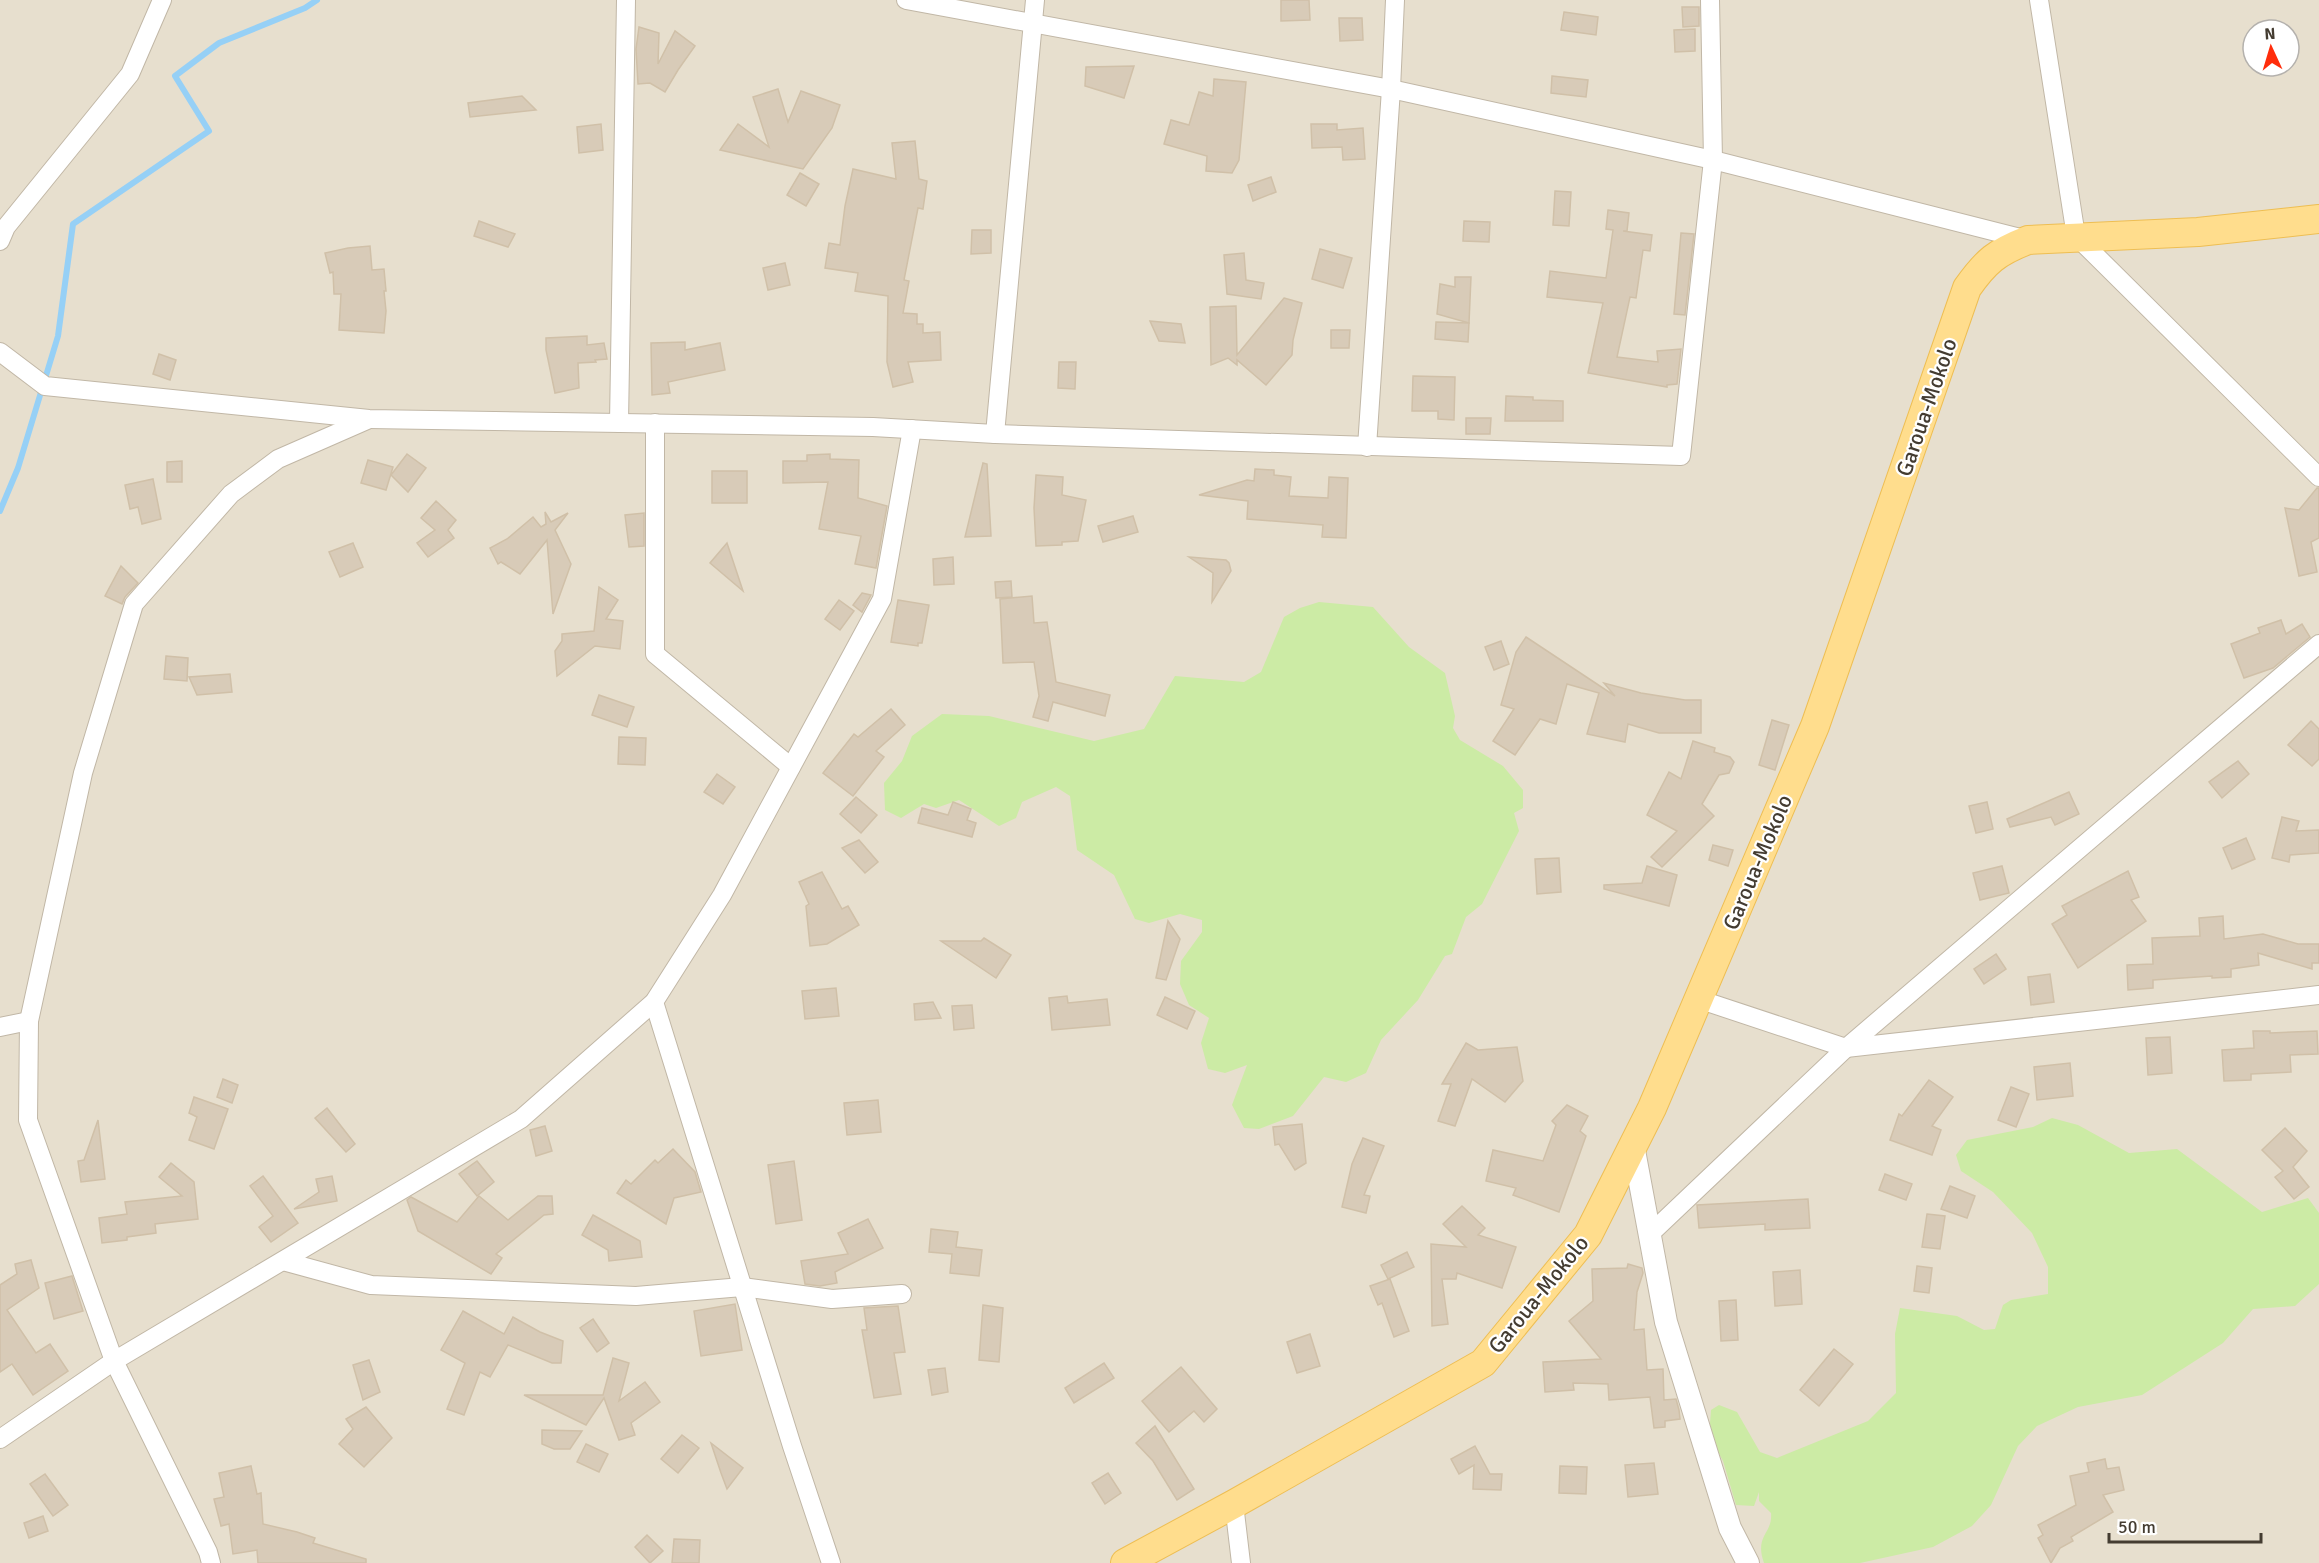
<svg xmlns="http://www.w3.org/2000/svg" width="2319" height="1563" viewBox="0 0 2319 1563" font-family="Signika,sans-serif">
  <rect width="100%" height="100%" fill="#f2ede1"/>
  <path fill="#e7dfce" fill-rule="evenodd" d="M0,0H2319V1563H0ZM2253,30H2289V66H2253Z"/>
  <g fill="#cceba5">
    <path d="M1319,602L1373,607L1409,647L1445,673L1455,716L1453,728L1460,740L1503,766L1523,790V808L1514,813L1519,831L1482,904L1466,917L1452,954L1445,956L1418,1000L1381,1040L1366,1073L1346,1082L1324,1077L1293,1116L1259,1129L1244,1128L1232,1105L1247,1065L1225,1073L1208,1069L1201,1043L1209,1018L1189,1005L1180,984L1181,961L1202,932V920L1180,914L1149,923L1135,919L1114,875L1077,850L1070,796L1056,787L1022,802L1016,818L999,826L959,800L936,808L924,804L901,818L885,810L884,783L902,761L912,736L942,714L989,716L1094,741L1144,729L1175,676L1244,682L1261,672L1284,617L1300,608Z"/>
    <path d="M2052,1118L2078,1125L2129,1153L2177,1149L2262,1212L2308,1198L2319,1213V1284L2295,1306L2253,1309L2223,1343L2142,1395L2078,1407L2037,1426L2018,1446L1991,1505L1972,1526L1933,1547L1860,1563H1764C1754,1535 1773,1534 1771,1513L1759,1501V1492L1754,1506L1736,1505L1723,1461L1709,1436L1711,1410L1719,1405L1737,1412L1760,1452L1777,1458L1868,1421L1896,1393L1895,1334L1900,1308L1957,1316L1984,1330L1995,1329L2003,1305L2011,1300L2048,1294V1267L2032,1233L1993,1192L1961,1171L1956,1155L1967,1140L2033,1127Z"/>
  </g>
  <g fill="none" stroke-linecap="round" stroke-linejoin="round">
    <path stroke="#96d0f6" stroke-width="6" d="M0,511L18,468L58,336L73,224L209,131L175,76L219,43L305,8L317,0"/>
  </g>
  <g fill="#d8cbb8" stroke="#d0c0a8" stroke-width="1.5">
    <path d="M1281,0H1309L1310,20L1281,21Z"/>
    <path d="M1682,7H1699V26L1683,27Z"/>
    <path d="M1564,12L1598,17L1596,35L1561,30Z"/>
    <path d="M1339,18H1362L1363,40L1340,41Z"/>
    <path d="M639,27L659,33L658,64L675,31L695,46L678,70L665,92L650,83L638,84L636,49Z"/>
    <path d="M1695,29V51L1675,52L1674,30Z"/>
    <path d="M1134,66L1124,98L1085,86L1086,67Z"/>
    <path d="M1552,76L1588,80L1586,97L1551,93Z"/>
    <path d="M1214,79L1246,82L1239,160L1232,173L1206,171L1207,156L1164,144L1171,120L1189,125L1199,92L1213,96Z"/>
    <path d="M778,89L788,122L801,91L840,105L832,128L803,169L720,150L738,124L769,147L753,97Z"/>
    <path d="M522,96L536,110L470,117L468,103Z"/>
    <path d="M601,124L603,150L579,153L577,127Z"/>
    <path d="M1311,124H1337V130L1363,128L1365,159L1343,160L1342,147L1312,148Z"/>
    <path d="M915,141L919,179L927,181L923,209L918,208L904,280L909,281L903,313L917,314V324H923V333L940,332L941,360L908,362L913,382L893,387L887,362L888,296L855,291L858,273L825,268L829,243L840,245L845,206L853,169L896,179L892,143Z"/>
    <path d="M800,173L819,184L806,206L787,195Z"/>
    <path d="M1271,177L1276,192L1253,201L1248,185Z"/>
    <path d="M1555,191L1571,192L1569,226L1553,225Z"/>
    <path d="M1608,210L1629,213L1627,231H1623L1652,235L1650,251L1643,250L1636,298L1630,297L1617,357L1658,362L1657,351L1681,349L1677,384L1667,385V387L1588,373L1603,303L1547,297L1550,271L1606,278L1613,230L1606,229Z"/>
    <path d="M479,221L515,234L508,247L474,236Z"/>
    <path d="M1464,221L1490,222L1489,242L1463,241Z"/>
    <path d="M972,230H991V253L971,254Z"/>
    <path d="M1681,233L1694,234L1685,315L1674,314Z"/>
    <path d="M370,246L372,270L384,269L386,291H384L386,311L384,333L339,330L341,294H334L333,272L330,273L325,253L348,248Z"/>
    <path d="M1320,249L1352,258L1343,288L1312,279Z"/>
    <path d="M1244,253L1246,280L1264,283L1261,299L1227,294L1224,255Z"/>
    <path d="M785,263L790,285L768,290L763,268Z"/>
    <path d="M1455,277H1471L1469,323L1437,314L1440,284L1455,287Z"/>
    <path d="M1284,298L1302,303L1293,340L1292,355L1266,385L1237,360V365L1228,358L1211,365L1210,307L1236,306L1237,355Z"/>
    <path d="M1150,321L1181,324L1185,343L1159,341Z"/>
    <path d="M1436,322L1469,323L1468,342L1435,339Z"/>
    <path d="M1331,330H1350L1349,348H1331Z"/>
    <path d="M587,336V345L604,343L607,359L595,360L596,362L578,363L579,388L555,393L546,350V338Z"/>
    <path d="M685,342V350L720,343L725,370L668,382L670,393L652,395L651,343Z"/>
    <path d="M159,354L176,360L170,380L153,374Z"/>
    <path d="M1059,362H1076L1075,389L1058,388Z"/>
    <path d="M1413,376L1455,377L1454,420L1438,419V411H1412Z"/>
    <path d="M1506,396L1533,397V400L1563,401V421H1505Z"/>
    <path d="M1466,418H1491L1490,434H1466Z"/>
    <path d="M407,454L426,468L408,492L391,475Z"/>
    <path d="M830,454V459L859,460L858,498L887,506L876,568L855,564L861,536L819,529L828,482L783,483V461H807V455Z"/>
    <path d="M368,460L393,467L386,490L361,483Z"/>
    <path d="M182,461V482H167V462Z"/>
    <path d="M983,463L987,464L991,536L965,537Z"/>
    <path d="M1255,469L1274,470V475L1291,477L1289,496L1328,498L1329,477L1348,478L1346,538L1322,537L1323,525L1247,519L1248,501L1199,495L1247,480L1254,481Z"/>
    <rect x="712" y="471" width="35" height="32"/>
    <path d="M1036,475L1063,477L1062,495L1086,500L1078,541L1062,542V545L1036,546L1034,508Z"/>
    <path d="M153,479L161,519L142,524L138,507L130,509L125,485Z"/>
    <path d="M2317,488H2319V538L2311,542L2317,572L2299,576L2285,508L2299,510Z"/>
    <path d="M436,501L456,520L448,530L454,538L428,557L417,543L435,530L421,518Z"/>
    <path d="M545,512L551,522L568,513L555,530L571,564L553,614L547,540L520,574L501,562L498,564L490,548L507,539L533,517L541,527L546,524Z"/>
    <path d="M644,513V546L629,547L625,515Z"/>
    <path d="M1133,516L1138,532L1103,542L1098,526Z"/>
    <path d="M353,543L363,567L340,577L329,552Z"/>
    <path d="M727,543L743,591L710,563Z"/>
    <path d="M953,557L954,584L934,585L933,559Z"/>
    <path d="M1189,557L1226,560L1229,563L1231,571L1212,602L1213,573Z"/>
    <path d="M121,566L138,583L125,597L122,604L105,596Z"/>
    <path d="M1011,581L1012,597L996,598L995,582Z"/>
    <path d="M599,587L618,600L606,619L623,621L620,649L595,646L557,676L555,651L562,641V634L594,631Z"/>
    <path d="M862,593L871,595L862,612L853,605Z"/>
    <path d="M1032,596L1034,623L1047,622L1056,682L1110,695L1105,716L1053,702L1048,721L1033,717L1039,696L1034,662L1003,663L1000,599Z"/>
    <path d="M839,600L854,611L840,630L825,619Z"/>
    <path d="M898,600L929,605L922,643H918V646L891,642Z"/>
    <path d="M2281,620L2286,634L2302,624L2310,637L2273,668L2244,678L2231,644L2260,633L2258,628Z"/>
    <path d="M1526,637L1615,696L1604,683L1641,693L1685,700H1701V733H1659L1628,724L1625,742L1587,734L1599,693L1567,684L1556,724L1540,719L1515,755L1493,741L1514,709L1501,705L1516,652Z"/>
    <path d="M1501,641L1509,664L1494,670L1485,647Z"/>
    <path d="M166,656L188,658L187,681L164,679Z"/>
    <path d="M230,674L232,692L197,695L189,677Z"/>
    <path d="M599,695L634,707L627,727L592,715Z"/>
    <path d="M891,709L905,725L876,751L884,757L853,796L823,773L854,734L858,737Z"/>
    <path d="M1772,720L1789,725L1775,770L1759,765Z"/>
    <path d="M2311,721L2319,729V759L2312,766L2288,745Z"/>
    <path d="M619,737L646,738L645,765L618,764Z"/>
    <path d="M1693,741L1715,748L1714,752L1730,757L1734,762L1729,773L1719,775L1702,804L1714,816L1662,867L1651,857L1677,831L1647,815L1669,772L1681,779Z"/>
    <path d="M2238,761L2249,774L2222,798L2209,782Z"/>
    <path d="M717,774L735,787L723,804L704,792Z"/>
    <path d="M2069,792L2079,814L2055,825L2051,817L2010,827L2007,819Z"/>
    <path d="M856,797L877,815L861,833L840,814Z"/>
    <path d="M953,802L971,809L967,820L976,823L972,837L918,823L922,808L948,815Z"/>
    <path d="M1987,802L1993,829L1976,833L1969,806Z"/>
    <path d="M2282,817L2299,821L2296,831L2319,830V853L2290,855L2289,862L2272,858Z"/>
    <path d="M2246,838L2255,859L2232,869L2223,848Z"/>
    <path d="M859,840L878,862L865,873L842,848Z"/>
    <path d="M1713,845L1733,850L1728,866L1709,860Z"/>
    <path d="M1559,858L1561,892L1537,894L1535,859Z"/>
    <path d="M1647,866L1677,875L1669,906L1604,889V885L1642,883Z"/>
    <path d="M2002,866L2009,893L1980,900L1973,873Z"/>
    <path d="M2128,871L2139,897L2131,900L2146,921L2078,968L2052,924L2067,915L2062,906Z"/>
    <path d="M822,872L842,909L848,906L859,925L827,944L810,946L806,906L809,904L799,882Z"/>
    <path d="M2223,916L2224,939L2263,934L2298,944H2319V963H2312V969L2258,953L2259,965L2231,969V977L2212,978V976L2153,980V988L2128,990L2127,965L2153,964L2152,938L2200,936L2199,918Z"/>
    <path d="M1168,921L1180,939L1166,980L1156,978Z"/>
    <path d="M984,938L1011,955L996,978L941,941H981Z"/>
    <path d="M1996,954L2006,969L1984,984L1974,969Z"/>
    <path d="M2050,974L2054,1002L2031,1005L2028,977Z"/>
    <path d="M836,988L839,1016L805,1019L802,991Z"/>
    <path d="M1067,996L1068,1003L1107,999L1110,1025L1052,1030L1049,998Z"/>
    <path d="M1165,997L1195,1011L1187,1029L1157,1015Z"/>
    <path d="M933,1002L941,1018L915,1020L914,1004Z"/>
    <path d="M972,1005L974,1028L954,1030L952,1006Z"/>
    <path d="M2253,1031H2270V1033L2317,1031L2318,1054L2290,1055L2291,1072L2251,1074V1080L2224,1081L2222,1050L2254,1048Z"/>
    <path d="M2170,1037L2172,1073L2148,1075L2146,1038Z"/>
    <path d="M1466,1043L1478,1050L1517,1047L1523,1081L1505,1102L1472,1079L1455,1126L1438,1121L1451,1084H1442Z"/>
    <path d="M2070,1063L2073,1096L2037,1100L2034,1067Z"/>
    <path d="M223,1079L238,1085L232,1103L217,1097Z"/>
    <path d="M1929,1080L1953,1097L1932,1126L1941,1130L1932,1155L1890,1140L1899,1114L1902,1116Z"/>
    <path d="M2011,1087L2029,1094L2016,1127L1998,1120Z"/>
    <path d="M194,1097L228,1109L214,1149L189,1140L197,1117L189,1113Z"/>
    <path d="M878,1100L881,1132L847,1135L844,1103Z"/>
    <path d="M1567,1105L1588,1116L1580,1131L1586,1136L1559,1212L1513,1195L1516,1188L1486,1181L1493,1150L1543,1161L1556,1125L1552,1121Z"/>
    <path d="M327,1108L355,1144L346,1152L315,1118Z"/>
    <path d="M98,1120L105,1179L81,1182L78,1161L84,1160Z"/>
    <path d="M1302,1124L1306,1163L1295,1170L1279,1144L1275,1145L1273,1127Z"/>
    <path d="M545,1126L552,1151L536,1156L530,1130Z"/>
    <path d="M2285,1128L2307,1151L2293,1167L2309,1187L2294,1199L2275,1177L2283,1171L2262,1150Z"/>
    <path d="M1363,1138L1384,1146L1364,1195L1370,1196L1366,1213L1342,1207L1352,1164Z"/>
    <path d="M673,1149L695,1172L701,1192L674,1198L666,1224L617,1193L626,1180L631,1184L655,1160L658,1163Z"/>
    <path d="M477,1161L494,1182L477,1196L459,1174Z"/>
    <path d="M794,1161L802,1220L776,1224L768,1165Z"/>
    <path d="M171,1163L194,1182L198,1219L155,1224L156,1233L127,1237V1240L102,1243L99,1218L127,1214L125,1202L182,1196L159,1177Z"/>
    <path d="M1885,1174L1912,1184L1906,1200L1879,1190Z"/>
    <path d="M263,1176L298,1223L271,1242L259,1227L273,1216L250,1186Z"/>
    <path d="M332,1176L337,1201L294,1209L319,1192L316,1179Z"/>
    <path d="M1950,1186L1975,1196L1967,1218L1941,1209Z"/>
    <path d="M479,1196L508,1220L538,1196H552L553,1214L544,1215L496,1254L502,1258L491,1274L418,1231L407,1200L411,1197L457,1222Z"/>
    <path d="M1808,1199L1810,1228L1765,1230V1224L1699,1228L1697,1205Z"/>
    <path d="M1462,1206L1485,1228L1478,1235L1516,1247L1502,1288L1457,1273L1456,1279H1442L1448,1324L1432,1326L1431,1244L1466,1247L1443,1224Z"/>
    <path d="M1927,1214L1945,1216L1940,1249L1922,1247Z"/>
    <path d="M593,1215L640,1241L642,1257L609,1261L608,1250L582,1235Z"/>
    <path d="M868,1219L883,1248L835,1272L837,1283L820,1286L805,1284L801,1261L848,1254L838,1233Z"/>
    <path d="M931,1229L958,1232L956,1247L982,1250L979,1276L950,1273L952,1254L929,1252Z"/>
    <path d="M1407,1252L1414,1267L1388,1279L1381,1265Z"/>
    <path d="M31,1260L39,1288L7,1310L36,1353L50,1344L68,1371L33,1395L12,1364L0,1372V1285L17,1274L15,1264Z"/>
    <path d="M1628,1264L1642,1268L1643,1273L1637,1292L1634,1330L1644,1329L1647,1370L1663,1369L1664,1400L1676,1399L1679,1410L1680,1419L1665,1421V1427L1654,1428L1650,1397L1609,1400L1608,1384L1573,1383L1574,1390L1545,1392L1543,1362L1601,1359L1569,1321L1593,1301L1592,1269L1627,1268Z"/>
    <path d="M1917,1266L1932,1268L1929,1293L1914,1291Z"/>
    <path d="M1800,1270L1802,1304L1775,1306L1773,1272Z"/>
    <path d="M72,1276L83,1311L54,1319L45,1283Z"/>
    <path d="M1390,1279L1409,1331L1394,1337L1382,1303L1378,1305L1370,1286Z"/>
    <path d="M1736,1300L1738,1340L1721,1341L1719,1301Z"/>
    <path d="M735,1304L742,1350L701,1356L694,1311Z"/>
    <path d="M983,1305L1003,1308L999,1362L979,1360Z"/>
    <path d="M898,1306L905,1352L894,1353L901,1394L874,1398L862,1330H867L864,1308Z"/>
    <path d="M463,1311L504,1334L513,1317L540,1332L563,1341L561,1363H552L508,1345L490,1377L480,1372L464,1415L447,1409L465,1363L441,1350Z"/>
    <path d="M593,1319L609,1343L597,1352L580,1328Z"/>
    <path d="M1310,1334L1320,1366L1297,1373L1287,1342Z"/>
    <path d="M1834,1349L1853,1364L1819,1406L1800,1390Z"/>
    <path d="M613,1358L629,1363L619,1401L645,1382L660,1402L631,1423L635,1435L619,1440L604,1398L586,1425L524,1395H603Z"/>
    <path d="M369,1360L380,1392L363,1400L353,1365Z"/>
    <path d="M1104,1363L1114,1378L1074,1403L1065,1388Z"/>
    <path d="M1181,1367L1217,1409L1204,1422L1194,1411L1169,1432L1142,1401Z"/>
    <path d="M945,1368L948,1392L932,1395L928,1370Z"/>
    <path d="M366,1407L392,1438L364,1467L339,1444L353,1429L346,1419Z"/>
    <path d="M1155,1426L1194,1489L1177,1500L1153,1461L1136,1443Z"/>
    <path d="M542,1430L582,1431L570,1449H554L542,1444Z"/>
    <path d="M682,1435L699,1448L678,1473L661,1459Z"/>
    <path d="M711,1443L743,1468L727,1489L721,1473Z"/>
    <path d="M586,1444L608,1454L599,1472L577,1462Z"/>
    <path d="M1475,1446L1490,1474H1502L1501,1490L1473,1489L1474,1465L1459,1474L1451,1459Z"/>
    <path d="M2105,1459L2107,1469L2119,1467L2124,1490L2103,1495L2113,1512L2071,1537L2073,1541L2060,1548L2051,1563L2038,1538L2043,1535L2038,1525L2076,1505L2070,1476L2089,1472L2087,1463Z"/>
    <path d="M1654,1463L1658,1494L1628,1497L1625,1465Z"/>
    <path d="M251,1466L257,1494L261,1493L263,1524L297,1532L315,1538L313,1543L366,1559V1563H258L257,1550L233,1554L229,1524L221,1526L214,1499L224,1497L219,1473Z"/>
    <path d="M1560,1466L1587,1467L1586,1494L1559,1493Z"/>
    <path d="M1108,1473L1121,1493L1105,1504L1092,1483Z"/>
    <path d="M45,1474L68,1505L53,1516L30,1484Z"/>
    <path d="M43,1516L48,1531L29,1538L24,1523Z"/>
    <path d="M647,1535L663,1551L650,1563L635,1547Z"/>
    <path d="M674,1539L700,1540L699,1563H672Z"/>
  </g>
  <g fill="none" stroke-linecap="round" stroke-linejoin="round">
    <defs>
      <g id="minor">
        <path d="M906,0L1391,89L1713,160L2028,240"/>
        <path d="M2039,0L2076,236L2319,477"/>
        <path d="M0,241L6,227L130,74L162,0"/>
        <path d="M0,352L45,386L369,419L873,427L995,434L1681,456L1713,160L1710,0"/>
        <path d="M619,423L626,0"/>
        <path d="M655,423V654L791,767"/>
        <path d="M995,434L1035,0"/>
        <path d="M1367,447L1391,89L1395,0"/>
        <path d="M1698,999L1846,1048L2319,995"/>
        <path d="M654,1002L792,1446L831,1563"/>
        <path d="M0,1027L29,1021"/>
        <path d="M1650,1234L1846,1048L2319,644"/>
        <path d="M283,1261L371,1285L636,1296L742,1287L832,1299L902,1294"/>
        <path d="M0,1439L114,1361L521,1119L654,1002L722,895L882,599L912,429"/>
        <path d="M1234,1504L1241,1563"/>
        <path d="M211,1563L208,1552L114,1361L28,1120L29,1021L83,773L134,604L231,494L278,459L367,420"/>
      </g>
      <path id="tertiary" d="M1633,1145L1666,1322L1730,1528L1748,1563"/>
      <path id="primary" d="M1125,1563L1234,1504L1483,1363L1588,1235L1652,1108L1815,726L1967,288C1986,261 1997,252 2028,240L2198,232L2319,219"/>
    </defs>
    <use href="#minor" stroke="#c1b7a6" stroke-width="20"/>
    <use href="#tertiary" stroke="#c1b7a6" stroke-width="24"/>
    <use href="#primary" stroke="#eebe53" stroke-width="30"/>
    <use href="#minor" stroke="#fff" stroke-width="18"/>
    <use href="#tertiary" stroke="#fff" stroke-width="22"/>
    <use href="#primary" stroke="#ffdd8d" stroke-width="28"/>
  </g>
  <g text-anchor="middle" stroke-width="4.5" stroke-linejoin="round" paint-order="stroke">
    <g font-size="22" fill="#443c31" stroke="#fff">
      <text transform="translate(1926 407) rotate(-71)" y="8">Garoua-Mokolo</text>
      <text transform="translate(1757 862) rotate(-67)" y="8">Garoua-Mokolo</text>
      <text transform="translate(1538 1294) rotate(-51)" y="8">Garoua-Mokolo</text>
    </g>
  </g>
  <g transform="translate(2271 48) rotate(356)"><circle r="28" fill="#ffffff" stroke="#b4b1ad" stroke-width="1.5"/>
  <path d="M0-4.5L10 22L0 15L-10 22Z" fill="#ff2d0b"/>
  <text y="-9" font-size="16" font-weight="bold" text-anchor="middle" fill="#443c31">N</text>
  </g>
  <path d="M2109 1533v9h152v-9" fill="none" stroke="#443c31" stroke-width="3"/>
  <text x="2118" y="1533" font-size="18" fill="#443c31" stroke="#ffffff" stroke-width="4.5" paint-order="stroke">50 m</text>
</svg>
